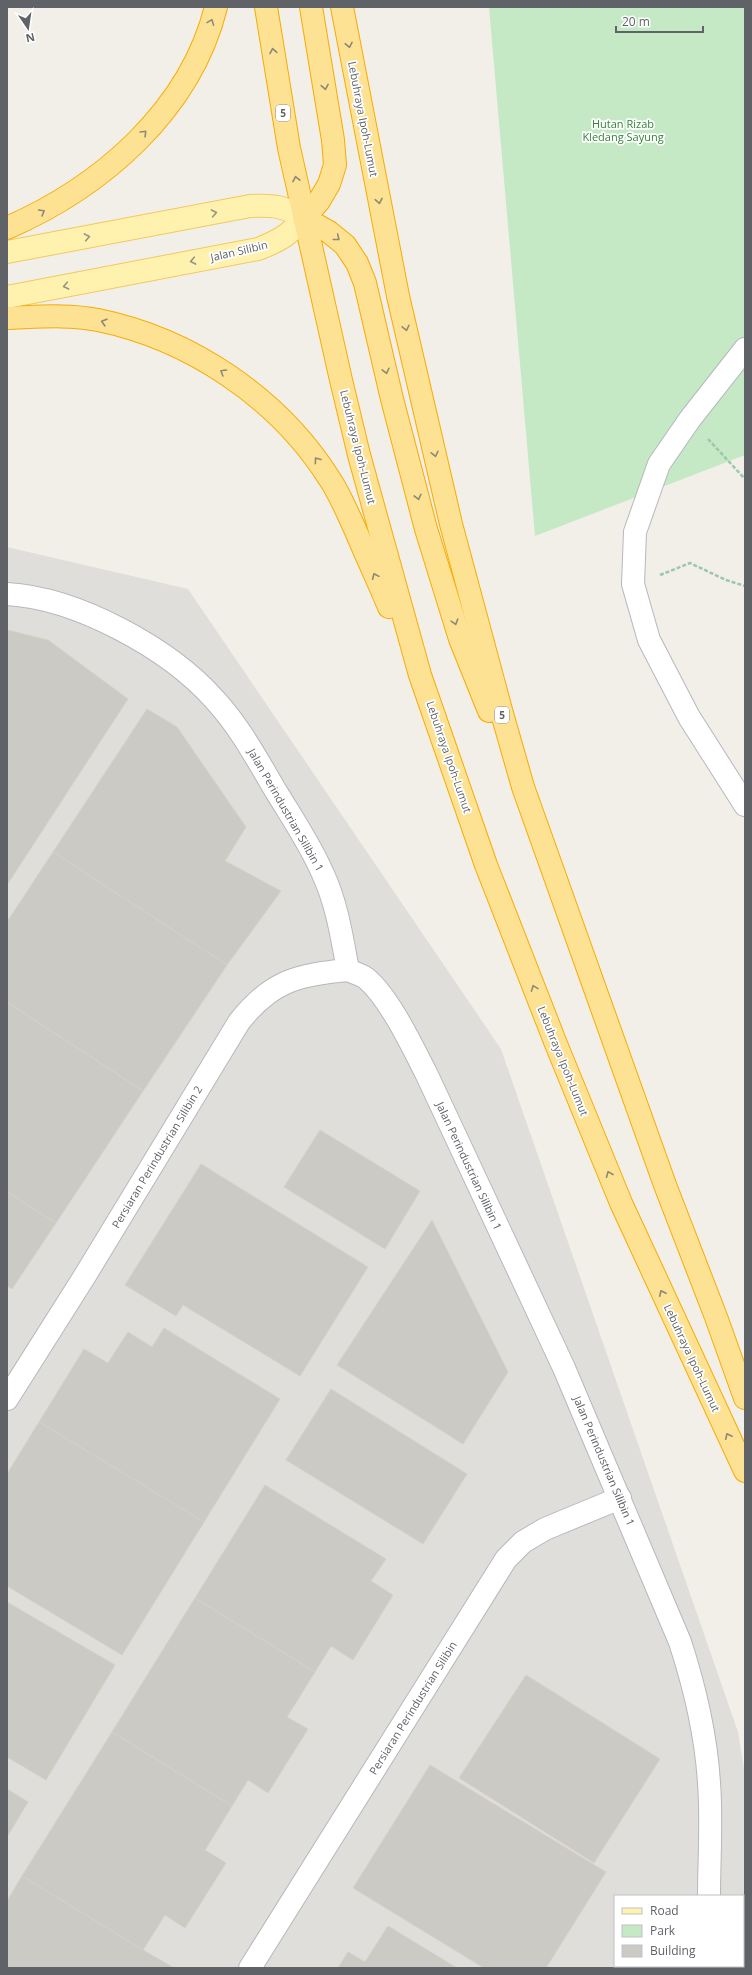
<svg xmlns="http://www.w3.org/2000/svg" width="752" height="1975" viewBox="0 0 752 1975" font-family="'Open Sans',sans-serif">
  <rect width="100%" height="100%" fill="#f1efe8"/>
  <path fill="#e0deda" fill-rule="evenodd" d="M7,547L188,589L501,1049L738,1732L745,1775V1968H7ZM615,1896H743V1966H615Z"/>
  <path fill="#c5e8c5" d="M489,7H745V455L535,536Z"/>
  <g fill="#cccac5" stroke="#d6d1c6">
    <path d="M7,630L48,640L128,699L7,885Z"/>
    <path d="M147,709L177,727L246,827L225,861L281,891L227,965L53,852Z"/>
    <path d="M53,852L227,965L143,1091L7,1002V922Z"/>
    <path d="M7,1002L143,1091L56,1223L7,1192Z"/>
    <path d="M320,1130L420,1191L385,1249L284,1187Z"/>
    <path d="M201,1164L368,1267L300,1376L183,1305L176,1316L125,1285Z"/>
    <path d="M7,1192L56,1223L12,1289L7,1286Z"/>
    <path d="M432,1220L508,1372L463,1444L337,1365Z"/>
    <path d="M164,1328L280,1399L204,1522L39,1422L84,1349L108,1363L128,1332L152,1347Z"/>
    <path d="M331,1389L467,1474L423,1544L286,1460Z"/>
    <path d="M39,1422L204,1522L122,1655L7,1586V1474Z"/>
    <path d="M265,1485L386,1559L371,1581L393,1595L353,1660L331,1646L315,1672L195,1598Z"/>
    <path d="M195,1598L315,1672L287,1717L308,1729L268,1793L248,1780L232,1806L112,1732Z"/>
    <path d="M7,1602L115,1665L46,1780L7,1757Z"/>
    <path d="M526,1675L660,1759L594,1863L459,1778Z"/>
    <path d="M112,1732L232,1806L205,1850L226,1863L185,1928L165,1915L143,1950L22,1876Z"/>
    <path d="M430,1765L606,1872L546,1968H484L353,1888Z"/>
    <path d="M7,1789L28,1802L7,1837Z"/>
    <path d="M22,1876L143,1950L174,1968H7V1901Z"/>
    <path d="M388,1926L457,1968H338L348,1952L365,1962Z"/>
  </g>
  <g fill="none" stroke-linecap="round" stroke-linejoin="round">
    <defs>
      <g id="minor">
        <path d="M745,349L690,419L659,464L635,532L633,584L649,640L689,717L745,805"/>
        <path d="M7,594C77,598 169,648 215,700C240,727 258,761 277,793C293,819 311,846 323,874C337,904 342,938 348,970"/>
        <path d="M348,970C354,973 363,975 367,979C390,999 412,1046 426,1073L564,1368L680,1642C695,1688 706,1734 709,1783C712,1820 709,1859 709,1896"/>
        <path d="M7,1399L86,1274L239,1022C272,980 298,975 348,970"/>
        <path d="M250,1968L506,1559L523,1542L545,1529L620,1498"/>
        <path d="M700,1968L701,1966"/>
      </g>
      <path id="major" d="M7,252L250,206C275,205 283,206 304,218C289,235 279,241 258,249L7,297"/>
      <g id="highway">
        <path d="M266,7L289,148L341,380L359,455L420,675L486,865L556,1044L621,1203L745,1471"/>
        <path d="M342,7L398,296L451,524L501,710L523,787L665,1185L716,1317L745,1398"/>
        <path d="M304,218L329,232L345,245L357,263L365,283L392,399L426,529L460,639L489,711"/>
        <path d="M304,218L319,201L329,184L335,165L333,140L311,7"/>
        <path d="M7,228C101,187 190,111 216,7"/>
        <path d="M7,318C37,317 68,314 98,320C191,339 278,398 329,478C340,494 347,512 355,529C366,555 378,581 389,607"/>
      </g>
    </defs>
    <use href="#minor" stroke="#b5b8bc" stroke-width="24"/>
    <use href="#major" stroke="#f2c960" stroke-width="24"/>
    <use href="#highway" stroke="#f9ab00" stroke-width="24"/>
    <g stroke="#9cc7a9" stroke-width="2.5" stroke-dasharray="4 2" stroke-linecap="butt">
      <path d="M708,439L745,479"/>
      <path d="M660,575L690,563L726,580L745,586"/>
    </g>
    <use href="#minor" stroke="#fff" stroke-width="22"/>
    <use href="#major" stroke="#fff2af" stroke-width="22"/>
    <use href="#highway" stroke="#fde293" stroke-width="22"/>
  </g>
  <defs><path id="oneway-chevron" d="M-2-3.5L2.5 0L-2 3.5" fill="none" stroke-width="1.6" stroke-linecap="round" stroke-linejoin="round"/></defs>
  <g stroke="#8e8975">
    <use href="#oneway-chevron" transform="translate(211 22) rotate(-69)"/>
    <use href="#oneway-chevron" transform="translate(349 45) rotate(79)"/>
    <use href="#oneway-chevron" transform="translate(273 51) rotate(-100)"/>
    <use href="#oneway-chevron" transform="translate(325 87) rotate(80)"/>
    <use href="#oneway-chevron" transform="translate(144 133) rotate(-45)"/>
    <use href="#oneway-chevron" transform="translate(296 179) rotate(-102)"/>
    <use href="#oneway-chevron" transform="translate(379 201) rotate(79)"/>
    <use href="#oneway-chevron" transform="translate(42 212) rotate(-30)"/>
    <use href="#oneway-chevron" transform="translate(337 238) rotate(39)"/>
    <use href="#oneway-chevron" transform="translate(104 322) rotate(-164)"/>
    <use href="#oneway-chevron" transform="translate(406 328) rotate(77)"/>
    <use href="#oneway-chevron" transform="translate(386 371) rotate(77)"/>
    <use href="#oneway-chevron" transform="translate(223 372) rotate(-149)"/>
    <use href="#oneway-chevron" transform="translate(435 454) rotate(77)"/>
    <use href="#oneway-chevron" transform="translate(317 460) rotate(-126)"/>
    <use href="#oneway-chevron" transform="translate(418 497) rotate(76)"/>
    <use href="#oneway-chevron" transform="translate(375 576) rotate(-114)"/>
    <use href="#oneway-chevron" transform="translate(455 622) rotate(73)"/>
    <use href="#oneway-chevron" transform="translate(534 988) rotate(-111)"/>
    <use href="#oneway-chevron" transform="translate(609 1174) rotate(-112)"/>
    <use href="#oneway-chevron" transform="translate(662 1293) rotate(-115)"/>
    <use href="#oneway-chevron" transform="translate(728 1436) rotate(-115)"/>
  </g>
  <g stroke="#979581">
    <use href="#oneway-chevron" transform="translate(214 213) rotate(-11)"/>
    <use href="#oneway-chevron" transform="translate(87 237) rotate(-11)"/>
    <use href="#oneway-chevron" transform="translate(193 261) rotate(169)"/>
    <use href="#oneway-chevron" transform="translate(66 286) rotate(169)"/>
  </g>
  <g text-anchor="middle" stroke-width="3.5" stroke-linejoin="round" paint-order="stroke">
    <g fill="#fff" stroke="#8f9295" stroke-width="1">
      <rect x="276" y="105" width="14" height="16" rx="3"/>
      <rect x="495" y="707" width="14" height="16" rx="3"/>
    </g>
    <g font-size="10" font-weight="bold" fill="#5f6368">
      <text x="283" y="117">5</text>
      <text x="502" y="719">5</text>
    </g>
    <g font-size="11" fill="#5f6368" stroke="#fff">
      <text transform="translate(363 119) rotate(79)" y="4">Lebuhraya Ipoh-Lumut</text>
      <text transform="translate(239 251) rotate(-13)" y="4">Jalan Silibin</text>
      <text transform="translate(358 447) rotate(76)" y="4">Lebuhraya Ipoh-Lumut</text>
      <text transform="translate(449 757) rotate(71)" y="4">Lebuhraya Ipoh-Lumut</text>
      <text transform="translate(286 810) rotate(60)" y="4">Jalan Perindustrian Silibin 1</text>
      <text transform="translate(563 1061) rotate(68)" y="4">Lebuhraya Ipoh-Lumut</text>
      <text transform="translate(157 1157) rotate(-59)" y="4">Persiaran Perindustrian Silibin 2</text>
      <text transform="translate(469 1166) rotate(65)" y="4">Jalan Perindustrian Silibin 1</text>
      <text transform="translate(692 1358) rotate(65)" y="4">Lebuhraya Ipoh-Lumut</text>
      <text transform="translate(604 1461) rotate(67)" y="4">Jalan Perindustrian Silibin 1</text>
      <text transform="translate(413 1708) rotate(-58)" y="4">Persiaran Perindustrian Silibin</text>
    </g>
    <g font-size="11" fill="#348238" stroke="#fff">
      <text x="623" y="128">Hutan Rizab<tspan x="623" dy="13">Kledang Sayung</tspan></text>
    </g>
  </g>
  <rect width="752" height="1975" fill="none" stroke="#5f6368" stroke-width="16"/>
  <rect x="614" y="1895" width="130" height="72" fill="#ffffff" stroke="#bfc1c3"/>
  <rect x="622" y="1908" width="20" height="6" fill="#fff2af" stroke="#bfc1c3"/>
  <text x="650" y="1915" font-size="12" fill="#5f6368">Road</text>
  <rect x="622" y="1925" width="20" height="12" fill="#c5e8c5" stroke="#bfc1c3"/>
  <text x="650" y="1935" font-size="12" fill="#5f6368">Park</text>
  <rect x="622" y="1945" width="20" height="12" fill="#cccac5" stroke="#bfc1c3"/>
  <text x="650" y="1955" font-size="12" fill="#5f6368">Building</text>
  <g transform="translate(28 28) rotate(167)" stroke="#ffffff" stroke-width="3" paint-order="stroke">
  <path d="M0-3L7 15L0 10L-7 15Z" fill="#5f6368"/>
  <text y="-6" font-size="11" font-weight="bold" text-anchor="middle" fill="#5f6368">N</text>
  </g>
  <path d="M616 26v6h87v-6" fill="none" stroke="#5f6368" stroke-width="2"/>
  <text x="622" y="26" font-size="12" fill="#5f6368" stroke="#ffffff" stroke-width="3" paint-order="stroke">20 m</text>
</svg>
